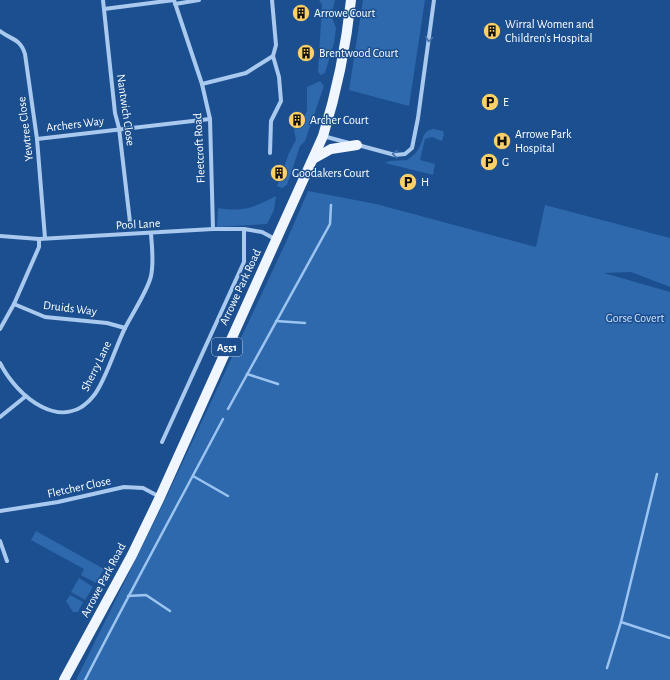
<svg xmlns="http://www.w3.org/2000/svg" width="670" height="680" viewBox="0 0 670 680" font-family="'Alegreya Sans',sans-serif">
  <rect width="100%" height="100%" fill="#1b4f8f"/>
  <g fill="#2e69ad">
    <path d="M319,0H335L331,15L336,28L334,43L325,73L321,75L318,72L322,5Z"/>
    <path d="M363,0H425L409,106L349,90Z"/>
    <path d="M320,81L324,86L305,141L300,146L287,185L282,188L277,186L289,153L296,140L294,129L301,124L307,111V87Z"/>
    <path d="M434,129L443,131L444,134L442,141L432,137L425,139L420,160L435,164L433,175L385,163L390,161L407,160C411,157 417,153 419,148C424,139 422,130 434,129Z"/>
    <path d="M308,191L376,204L536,247L545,205L670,238V287L631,272L604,273L670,292V680H76L165,500L286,242Z"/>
    <path d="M276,196L274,210L267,224L217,227L218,208C245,212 252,208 276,196Z"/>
    <path d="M36,531L104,569L96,583L81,575L84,569L31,540Z"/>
    <path d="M79,578L93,587L85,600L71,592Z"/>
    <path d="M70,595L83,602L78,612H73L66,601Z"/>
  </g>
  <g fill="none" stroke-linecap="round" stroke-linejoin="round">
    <g stroke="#9cc4f0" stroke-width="2.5">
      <path d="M276,321L305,323"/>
      <path d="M247,374L278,384"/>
      <path d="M228,409L330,224L331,205"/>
      <path d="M657,474L621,622L670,638"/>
      <path d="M193,476L228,496"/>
      <path d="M128,596L146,595L170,611"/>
      <path d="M607,668L621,622"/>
      <path d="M85,680C130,592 177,506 223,419"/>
    </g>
    <g stroke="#a9c9ee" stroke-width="4">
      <path d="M103,0L115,113L119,128L130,222"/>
      <path d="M174,0L202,84L210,119L213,229"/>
      <path d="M175,4L199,0"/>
      <path d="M104,9L174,0"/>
      <path d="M0,31C11,40 20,38 25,54L37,139L45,238"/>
      <path d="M202,84L246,73L273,56"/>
      <path d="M323,136L349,143"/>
      <path d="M37,139L210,119"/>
      <path d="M358,145L395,155L405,154L412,148L418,118L434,0"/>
      <path d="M270,153L271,121L281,101L279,77L273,56L276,45L272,0"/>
      <path d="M0,236L39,239L213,229H244L262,232L275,239"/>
      <path d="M14,304L45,317L107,323L125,328"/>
      <path d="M0,329L14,304L39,247V239"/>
      <path d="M0,363C17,397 64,436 95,394C106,379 116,346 125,328C132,314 148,290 151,276C154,262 152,248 151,234"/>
      <path d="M0,417L26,396"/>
      <path d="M162,442L244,262V229"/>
      <path d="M0,511L58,502L124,487L143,488L160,497"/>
      <path d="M0,541L7,561"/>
    </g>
    <g stroke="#f0f6ff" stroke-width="10">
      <path d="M313,159L331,149L357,145"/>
      <path d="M64,680L132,555L160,497L323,136C337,91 346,47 351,0"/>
    </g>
  </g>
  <defs><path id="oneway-chevron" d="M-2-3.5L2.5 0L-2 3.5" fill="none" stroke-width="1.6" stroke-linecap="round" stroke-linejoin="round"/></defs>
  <g stroke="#4674ac">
    <use href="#oneway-chevron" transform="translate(429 39) rotate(98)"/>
    <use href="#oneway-chevron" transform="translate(395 154) rotate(-176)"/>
  </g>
  <defs>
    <symbol id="building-disc" viewBox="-11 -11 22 22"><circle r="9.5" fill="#ffd166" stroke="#1b4f8f"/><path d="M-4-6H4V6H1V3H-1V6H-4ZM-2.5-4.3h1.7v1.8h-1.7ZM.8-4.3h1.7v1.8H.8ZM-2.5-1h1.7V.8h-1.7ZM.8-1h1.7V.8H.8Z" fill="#111"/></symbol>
    <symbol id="parking-disc" viewBox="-11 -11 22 22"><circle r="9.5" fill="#ffd166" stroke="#1b4f8f"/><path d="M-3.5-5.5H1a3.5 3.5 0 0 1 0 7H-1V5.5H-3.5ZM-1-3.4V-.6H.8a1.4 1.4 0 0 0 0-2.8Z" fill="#111"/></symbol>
    <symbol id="hospital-disc" viewBox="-11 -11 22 22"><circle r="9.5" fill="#ffd166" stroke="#1b4f8f"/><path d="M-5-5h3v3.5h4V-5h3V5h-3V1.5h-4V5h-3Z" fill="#111"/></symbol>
  </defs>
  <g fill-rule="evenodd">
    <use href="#building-disc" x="291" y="3" width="20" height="20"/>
    <use href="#building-disc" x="482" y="21" width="20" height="20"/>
    <use href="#building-disc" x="296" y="43" width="20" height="20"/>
    <use href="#parking-disc" x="480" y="92" width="20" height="20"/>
    <use href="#building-disc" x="287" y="110" width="20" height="20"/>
    <use href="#hospital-disc" x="492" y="131" width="20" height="20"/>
    <use href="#parking-disc" x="479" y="152" width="20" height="20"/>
    <use href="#building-disc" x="269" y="163" width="20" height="20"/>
    <use href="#parking-disc" x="398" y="172" width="20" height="20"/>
  </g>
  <g text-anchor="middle" stroke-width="3" stroke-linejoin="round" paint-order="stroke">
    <rect fill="#1b4f8f" stroke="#bbcadd" stroke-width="1" x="212" y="338" width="30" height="18" rx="3"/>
    <g font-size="11" font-weight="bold" fill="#fff">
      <text x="227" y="351">A551</text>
    </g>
    <g font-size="12" fill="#fff" stroke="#1b4f8f" text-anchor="start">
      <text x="314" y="17">Arrowe Court</text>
      <text x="505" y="28">Wirral Women and<tspan x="505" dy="14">Children's Hospital</tspan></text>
      <text x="319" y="57">Brentwood Court</text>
      <text x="503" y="106">E</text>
      <text x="310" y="124">Archer Court</text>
      <text x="515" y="138">Arrowe Park<tspan x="515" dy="14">Hospital</tspan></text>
      <text x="502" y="166">G</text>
      <text x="292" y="177">Goodakers Court</text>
      <text x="421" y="186">H</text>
    </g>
    <g font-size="12" fill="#fff" stroke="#1b4f8f">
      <text transform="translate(126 110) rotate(82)" y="4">Nantwich Close</text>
      <text transform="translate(75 124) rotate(-7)" y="4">Archers Way</text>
      <text transform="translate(25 129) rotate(-97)" y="4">Yewtree Close</text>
      <text transform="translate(199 148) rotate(-93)" y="4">Fleetcroft Road</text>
      <text transform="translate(138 224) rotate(-3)" y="4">Pool Lane</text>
      <text transform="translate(240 287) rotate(-65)" y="4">Arrowe Park Road</text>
      <text transform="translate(70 308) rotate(7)" y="4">Druids Way</text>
      <text transform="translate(96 366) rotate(-64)" y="4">Sherry Lane</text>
      <text transform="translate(79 487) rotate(-12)" y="4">Fletcher Close</text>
      <text transform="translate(103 580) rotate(-62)" y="4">Arrowe Park Road</text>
    </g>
    <g font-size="12" fill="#cfe3fa" stroke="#1b4f8f">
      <text x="635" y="322">Gorse Covert</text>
    </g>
  </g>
</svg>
